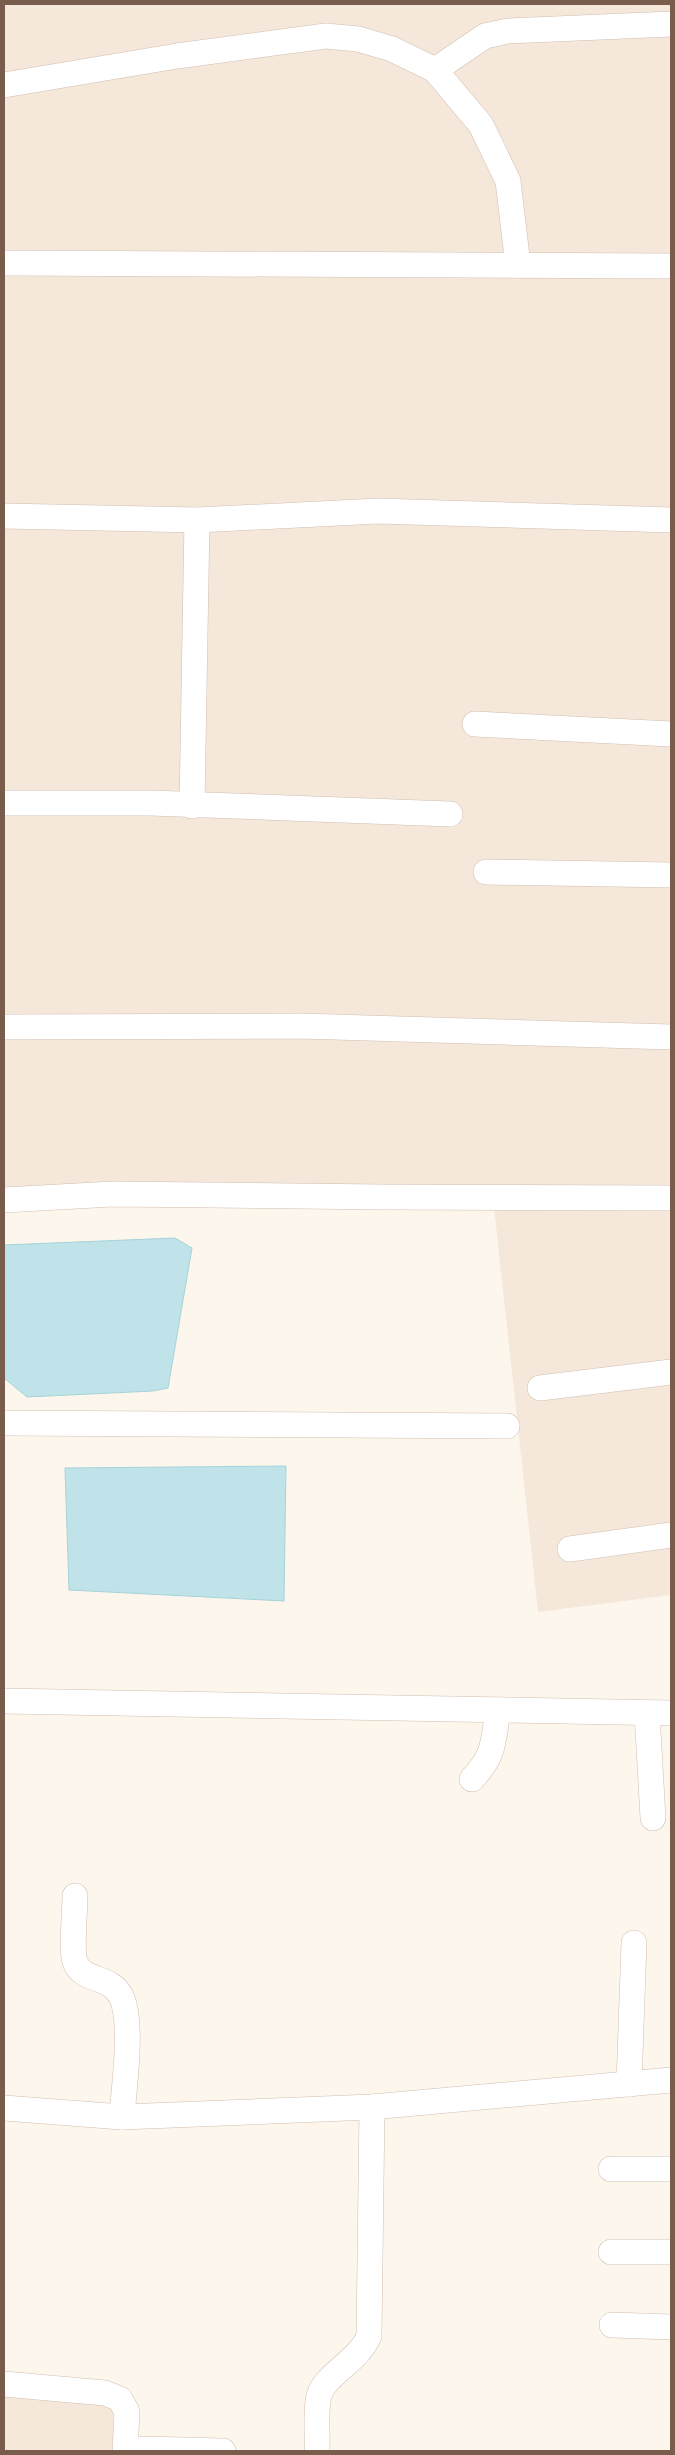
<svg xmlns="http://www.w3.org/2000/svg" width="675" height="2455" viewBox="0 0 675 2455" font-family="Helvetica,sans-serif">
  <rect width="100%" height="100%" fill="#fdf6ec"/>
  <g fill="#f5e8da">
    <path d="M4,4H671V1595L538,1612L493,1198L4,1204Z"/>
    <path d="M4,2380L114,2386L113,2451H4Z"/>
  </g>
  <g fill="#bfe3e8" stroke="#a5d3da">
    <path d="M175,1238L192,1248L168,1388L153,1391L27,1397L4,1378V1245Z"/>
    <path d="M286,1466L284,1601L69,1590L65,1468Z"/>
  </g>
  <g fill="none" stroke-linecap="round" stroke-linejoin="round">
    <defs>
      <g id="minor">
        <path d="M435,70L485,36L508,31L671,24"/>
        <path d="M4,85L177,56L326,36L358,39L392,49L435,70L481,125L508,181L518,265"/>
        <path d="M4,263L671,266"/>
        <path d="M4,516L197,520L378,511L671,520"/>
        <path d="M475,724L671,734"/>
        <path d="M4,803H151L450,814"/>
        <path d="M192,806L197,520"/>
        <path d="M486,872L671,875"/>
        <path d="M4,1027L300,1026L671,1037"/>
        <path d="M4,1200L113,1194L381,1197L671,1198"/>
        <path d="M540,1388L671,1372"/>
        <path d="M4,1423L507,1426"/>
        <path d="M570,1549L671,1535"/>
        <path d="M4,1701L671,1713"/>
        <path d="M647,1713L653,1818"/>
        <path d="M472,1779C495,1755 493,1742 498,1710"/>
        <path d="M75,1896C75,1911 71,1950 75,1962C83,1983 111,1974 122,1998C133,2026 124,2085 122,2117"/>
        <path d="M629,2084L634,1943"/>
        <path d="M4,2108L122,2117L372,2107L671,2080"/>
        <path d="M611,2169H671"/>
        <path d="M611,2252H671"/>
        <path d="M612,2325L671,2327"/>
        <path d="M4,2384L105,2393L120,2399L127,2412L125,2451"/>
        <path d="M143,2449L223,2451"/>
        <path d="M317,2451C318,2436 315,2410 319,2396C325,2374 358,2362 369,2336L372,2107"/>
      </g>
    </defs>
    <use href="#minor" stroke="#d1beb0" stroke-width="26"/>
    <use href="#minor" stroke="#fff" stroke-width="25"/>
  </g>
  <rect width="675" height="2455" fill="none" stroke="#7a5c4d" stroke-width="10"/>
</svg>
